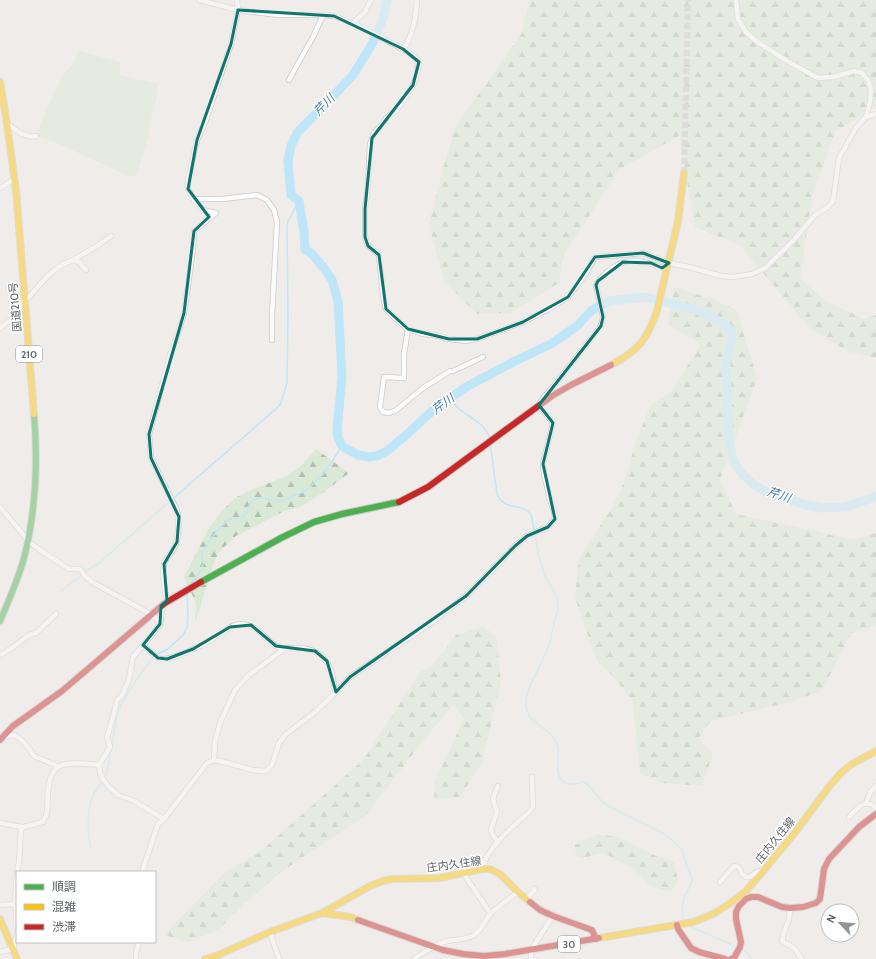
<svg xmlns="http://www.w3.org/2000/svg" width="876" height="959" viewBox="0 0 876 959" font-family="Cabin,'Noto Sans JP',sans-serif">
  <defs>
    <pattern id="forest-firs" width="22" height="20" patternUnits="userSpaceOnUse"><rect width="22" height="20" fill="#dae9d5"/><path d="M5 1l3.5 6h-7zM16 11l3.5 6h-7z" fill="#b4c0b1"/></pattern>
  </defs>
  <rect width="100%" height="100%" fill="#efece9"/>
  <g fill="url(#forest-firs)">
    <path d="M530,0H876V106L835,132L812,197L800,278L824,300L864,319L876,315V358L847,351L811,329L752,260L742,246L695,227L679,136L620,169L564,254L559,283L509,313L477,314L444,281L429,225L443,169L455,127L522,33Z"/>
    <path d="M674,287L712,299L737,310L757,379L720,480L736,514L855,540L876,533V626L851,633L822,691L787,703L710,721L698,739L713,753L702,786L662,783L640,774L633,701L610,673L596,659L575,597L579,559L613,506L625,480L637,438L651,405L671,392L701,344L668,325Z"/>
    <path d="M316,449L349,473L324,492L300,507L284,511L236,536L221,550L214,562L195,623L196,603L184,577L208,530L220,513L235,498L248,491L287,476L301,466Z"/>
    <path d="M483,626L496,636L501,682L481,765L459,798L434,799L435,781L464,719L453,705L423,741L366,815L281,872L245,903L218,930L189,942L164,935L225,872L260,852L363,760L422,670L432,666L456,635Z"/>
    <path d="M597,834L618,837L656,856L674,862L678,882L670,892L651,886L631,868L619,861L603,853L582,858L576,856L575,845Z"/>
  </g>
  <path fill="#dae9d5" d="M78,51L121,62L119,75L158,84L157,96L149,126L150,132L136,177L126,175L55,142L36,136L47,108L64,73L73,64Z"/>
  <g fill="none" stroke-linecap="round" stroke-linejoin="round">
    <g stroke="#bfe6f8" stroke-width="1.5">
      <path d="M450,399C454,403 458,409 463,412C474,420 486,425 490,439"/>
      <path d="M490,443L497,494C504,512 524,502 531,515C533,520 533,526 534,531"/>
      <path d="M535,535C537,548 540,561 544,573C548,583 557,593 558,604C558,612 555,620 553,628C551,633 551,640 549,645C546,652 542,661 539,668C534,679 525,692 526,705C527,726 553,727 558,747C560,758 552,781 569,784C573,785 580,783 584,782L587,784L600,799L606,805L665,834L682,850L686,864L692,877V881L684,898L682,908L683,917L685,922"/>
      <path d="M85,572L99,563L277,408L280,405L287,383L288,314L287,228L288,221L299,201"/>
      <path d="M190,585L197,576L204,563C202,560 201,557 202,554C205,545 221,525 229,520C233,517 239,520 243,517C249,512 247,502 255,499C263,496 273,502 282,501L307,490L325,472L342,446"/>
      <path d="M61,591L82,575"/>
      <path d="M156,655L168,649L183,635L187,628L188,618L187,591"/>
      <path d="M112,746L116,721L121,704L136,680C143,673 146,664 153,658"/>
      <path d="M91,848C87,833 87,807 94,793C98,786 104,782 106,774C109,767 109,758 111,750"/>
      <path d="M689,926L735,946"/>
      <path d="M743,950L746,952L752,959"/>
    </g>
    <path stroke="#bfe6f8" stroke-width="9" d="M387,0L383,19L372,44L353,75L336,93L297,133L291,146L288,161L291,195L299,201L304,232L305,250L311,253L324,268L332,280L338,301L342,377L337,430L338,438L342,446L345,448L358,455L369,457L377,456L387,451L404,437L432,411L466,387L515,361L551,344L577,326L591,311L603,304L610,301L645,297L697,310L721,322L731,330L732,338L726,362L729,440L733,461L743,475L752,483L764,491L803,504L822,508L845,507L869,499L876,496"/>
    <path stroke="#cbcac8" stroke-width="6" stroke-dasharray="6 3" stroke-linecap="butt" d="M684,173L688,0"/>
    <defs>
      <g id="street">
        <path d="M200,0L238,10L278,15H323L334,16L353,23L403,49L413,55L419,62L417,75L413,85L404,100L395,112L387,117L384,122L374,133L370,144L368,187L365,209V237L368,246L372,249L379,255L383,296L386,309L397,320L408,329L423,334L435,335L449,339L466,341L477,339L523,322L547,310L568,297L585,275L595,257L643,253L669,263L693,268L721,276L733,277L752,274L765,268L792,242L815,215L828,207L833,201L839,158L856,128L866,117L870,102L871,89L868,80L862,73L854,71L833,77L818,78L787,61L756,41L746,32L738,19L736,0"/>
        <path d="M353,23L365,12L371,0"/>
        <path d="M403,49C413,37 416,16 417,0"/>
        <path d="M289,80L297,65L313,37L323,15"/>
        <path d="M866,117L876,114"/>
        <path d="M7,124C16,129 25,139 36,136"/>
        <path d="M0,188L15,179"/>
        <path d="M193,199H222L257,195L267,200L274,210L277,222L272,315V340"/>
        <path d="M73,260L97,246L111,236"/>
        <path d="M0,328L15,316L24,300L27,299C41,284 52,267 73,260L79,262L86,270"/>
        <path d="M408,329L404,354V378L384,377L380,407L383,412L388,413L395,411L423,388L450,371H453L483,357"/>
        <path d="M0,507L28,540"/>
        <path d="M27,543L32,544L40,550L69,569H80L85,576L92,582L145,611C150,615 155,617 161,621"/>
        <path d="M168,601C164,592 162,573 164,564C166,557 172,553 174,548C179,539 179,520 177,510L151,458L149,434L157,404L170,355L178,333L184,313L193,249L194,231L216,213L203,210L193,199L188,189V180L197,140L206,120L231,44L238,10L237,0"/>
        <path d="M161,606L162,608L160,624L151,636L133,657L129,679L123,694L117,700L113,717L107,737L110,747L99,765L100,773L103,779L109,787L118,795L134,801L164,819"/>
        <path d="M143,645C148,649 154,657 160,659C171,661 206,644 216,637C225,632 232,623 243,624C260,626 265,641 278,647C288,650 294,647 302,648C318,650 328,660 332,674C334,681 333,687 336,692"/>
        <path d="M0,655L12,648L29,635L36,633L56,614"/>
        <path d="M2,738C5,737 9,736 12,735C20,735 30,750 34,756L55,765L57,767"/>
        <path d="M214,760L215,741L220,723L235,690L249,675L284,649"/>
        <path d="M498,786L493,798L494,803L497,811L491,830L492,834L498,842"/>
        <path d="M866,803L871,791L876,786"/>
        <path d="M849,817C858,808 864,797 876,808"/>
        <path d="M0,823L22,827"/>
        <path d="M484,862C491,847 504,834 517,823C522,817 529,814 533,807L532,777"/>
        <path d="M485,863C474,858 470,866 463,873L491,914"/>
        <path d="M17,872L19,862L21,829L24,827L43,822L46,816L47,812C48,801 47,790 50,780C51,776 54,769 58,767C68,761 88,764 99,765"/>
        <path d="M144,872L143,869L158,824L164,819L207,763L214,760L228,763L252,770L266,771L272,765L279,743L285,735L314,713L336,692L350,677L431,623L466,596L500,562L515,546L527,536L548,527L555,519L554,510L550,500L548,490L544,475L543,464L553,423L539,405L543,398L553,387L601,326L603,317L596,285C599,280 602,277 606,273C625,256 640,259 662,268L669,263"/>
        <path d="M17,875L15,899L17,929"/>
        <path d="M720,882L734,866C740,866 740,870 742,874C743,875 744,876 746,877H750L757,872L762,871"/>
        <path d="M527,899L535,889"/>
        <path d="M0,905L15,904"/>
        <path d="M790,908L789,919L784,932L782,941C785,944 788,944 791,946C796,949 799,955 802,959"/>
        <path d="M270,932L279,959"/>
        <path d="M0,952L13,949L17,934"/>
        <path d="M136,959V953L139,942"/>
        <path d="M414,959C422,953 438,944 447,941C456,939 467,940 474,935C482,930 485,920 491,913C499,906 509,899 518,892"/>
        <path d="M531,959V952L536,942L553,916"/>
      </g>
      <g id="fast">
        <path d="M201,582L281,538L314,522L342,514L399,502"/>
        <path d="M0,621C9,600 18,580 24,558C36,511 38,462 34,414"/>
      </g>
      <g id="slow">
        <path d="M0,82L7,124L16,190L34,414"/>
        <path d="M611,365C638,351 647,340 657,311L678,221L684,173"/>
        <path d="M322,913L370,886L383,881L392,879L440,878L482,869H490L500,874L518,892L530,902"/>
        <path d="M0,919L17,959"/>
        <path d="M599,938L694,922L715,913L729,904L745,892L760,875L797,830L828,788L841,773L852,764L876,751"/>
        <path d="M205,959L216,956L270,932L322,913L351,917L358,920"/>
      </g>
      <g id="jam">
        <path d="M399,502L428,487L552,396L571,385L611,365"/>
        <path d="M0,740L13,726L62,691L165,603L201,582"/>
        <path d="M530,902L540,910L553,916L592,930L596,939"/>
        <path d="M358,920L443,950L463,954L484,956L505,954L599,938"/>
        <path d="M677,925L678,929L691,948L699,952L725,959"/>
        <path d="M731,959L734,958L740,947L741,942L736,919V912L739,906L746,899L751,897H758L782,907L790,908L803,907L816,903L820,899L824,869L829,859L859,827L876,814"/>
      </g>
    </defs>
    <use href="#street" stroke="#cbcbcb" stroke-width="6"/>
    <use href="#fast" stroke="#c9c9c8" stroke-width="8"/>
    <use href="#slow" stroke="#c9c9c8" stroke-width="8"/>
    <use href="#jam" stroke="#c9c9c8" stroke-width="8"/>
    <use href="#street" stroke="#fdfcfc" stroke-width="4.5"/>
    <use href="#fast" stroke="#4caf50" stroke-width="6"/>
    <use href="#slow" stroke="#ffc107" stroke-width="6"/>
    <use href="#jam" stroke="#c62828" stroke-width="6"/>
  </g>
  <path d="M0 0H876V959H0ZM238,10L334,16L403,49L419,62L413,85L372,138L365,209V237L368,246L379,255L386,309L408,329L449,339H477L523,322L568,297L595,257L643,253L669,263L662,268L651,263L623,262L598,281L596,285L603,317L601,326L539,405L553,423L543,464L555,519L548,527L527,536L515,546L466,596L350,677L336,692L327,661L315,651L276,646L251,625L230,627L193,649L167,659L158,658L143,645L160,624L161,606L167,601L164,564L177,542L179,517L151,458L149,434L184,313L194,231L209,217L188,189L197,140L231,44Z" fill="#efece9" fill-opacity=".55" fill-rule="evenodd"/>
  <path fill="none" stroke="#0f766e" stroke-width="3" stroke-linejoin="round" d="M238,10L334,16L403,49L419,62L413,85L372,138L365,209V237L368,246L379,255L386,309L408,329L449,339H477L523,322L568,297L595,257L643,253L669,263L662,268L651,263L623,262L598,281L596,285L603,317L601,326L539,405L553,423L543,464L555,519L548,527L527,536L515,546L466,596L350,677L336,692L327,661L315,651L276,646L251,625L230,627L193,649L167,659L158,658L143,645L160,624L161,606L167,601L164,564L177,542L179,517L151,458L149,434L184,313L194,231L209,217L188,189L197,140L231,44Z"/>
  <g text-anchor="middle" stroke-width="3" stroke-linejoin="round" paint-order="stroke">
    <g fill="#fff" stroke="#8f9295" stroke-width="1">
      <rect x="16" y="346" width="26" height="16" rx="3"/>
      <rect x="558" y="936" width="22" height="16" rx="3"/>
    </g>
    <g font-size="10" font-weight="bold" fill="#5f6467">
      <text x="29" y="358">210</text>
      <text x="569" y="948">30</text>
    </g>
    <g font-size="11" fill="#5f6467" stroke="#fff">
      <text transform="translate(15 307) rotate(-95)" y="4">国道210号</text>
      <text transform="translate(775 840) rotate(-51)" y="4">庄内久住線</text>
      <text transform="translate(454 864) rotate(-8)" y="4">庄内久住線</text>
    </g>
    <g font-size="12" font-style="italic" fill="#3f7ba0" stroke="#fff">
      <text transform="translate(324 105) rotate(-46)" y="4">芹川</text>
      <text transform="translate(443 404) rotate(-37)" y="4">芹川</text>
      <text transform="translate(779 495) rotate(18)" y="4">芹川</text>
    </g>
  </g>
  <rect x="16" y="871" width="140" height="72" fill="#ffffff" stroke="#bfc1c2"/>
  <rect x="24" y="884" width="20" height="6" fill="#4caf50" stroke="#bfc1c2"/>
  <text x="52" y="891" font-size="12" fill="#5f6467">順調</text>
  <rect x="24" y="904" width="20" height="6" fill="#ffc107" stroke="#bfc1c2"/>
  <text x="52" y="911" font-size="12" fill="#5f6467">混雑</text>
  <rect x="24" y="924" width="20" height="6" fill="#c62828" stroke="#bfc1c2"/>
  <text x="52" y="931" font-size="12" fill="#5f6467">渋滞</text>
  <g transform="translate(840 923) rotate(296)"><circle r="19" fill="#ffffff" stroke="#bfc1c2"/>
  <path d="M0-3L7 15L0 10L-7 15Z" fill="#919494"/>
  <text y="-6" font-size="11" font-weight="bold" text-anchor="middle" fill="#5f6467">N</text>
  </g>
</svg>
